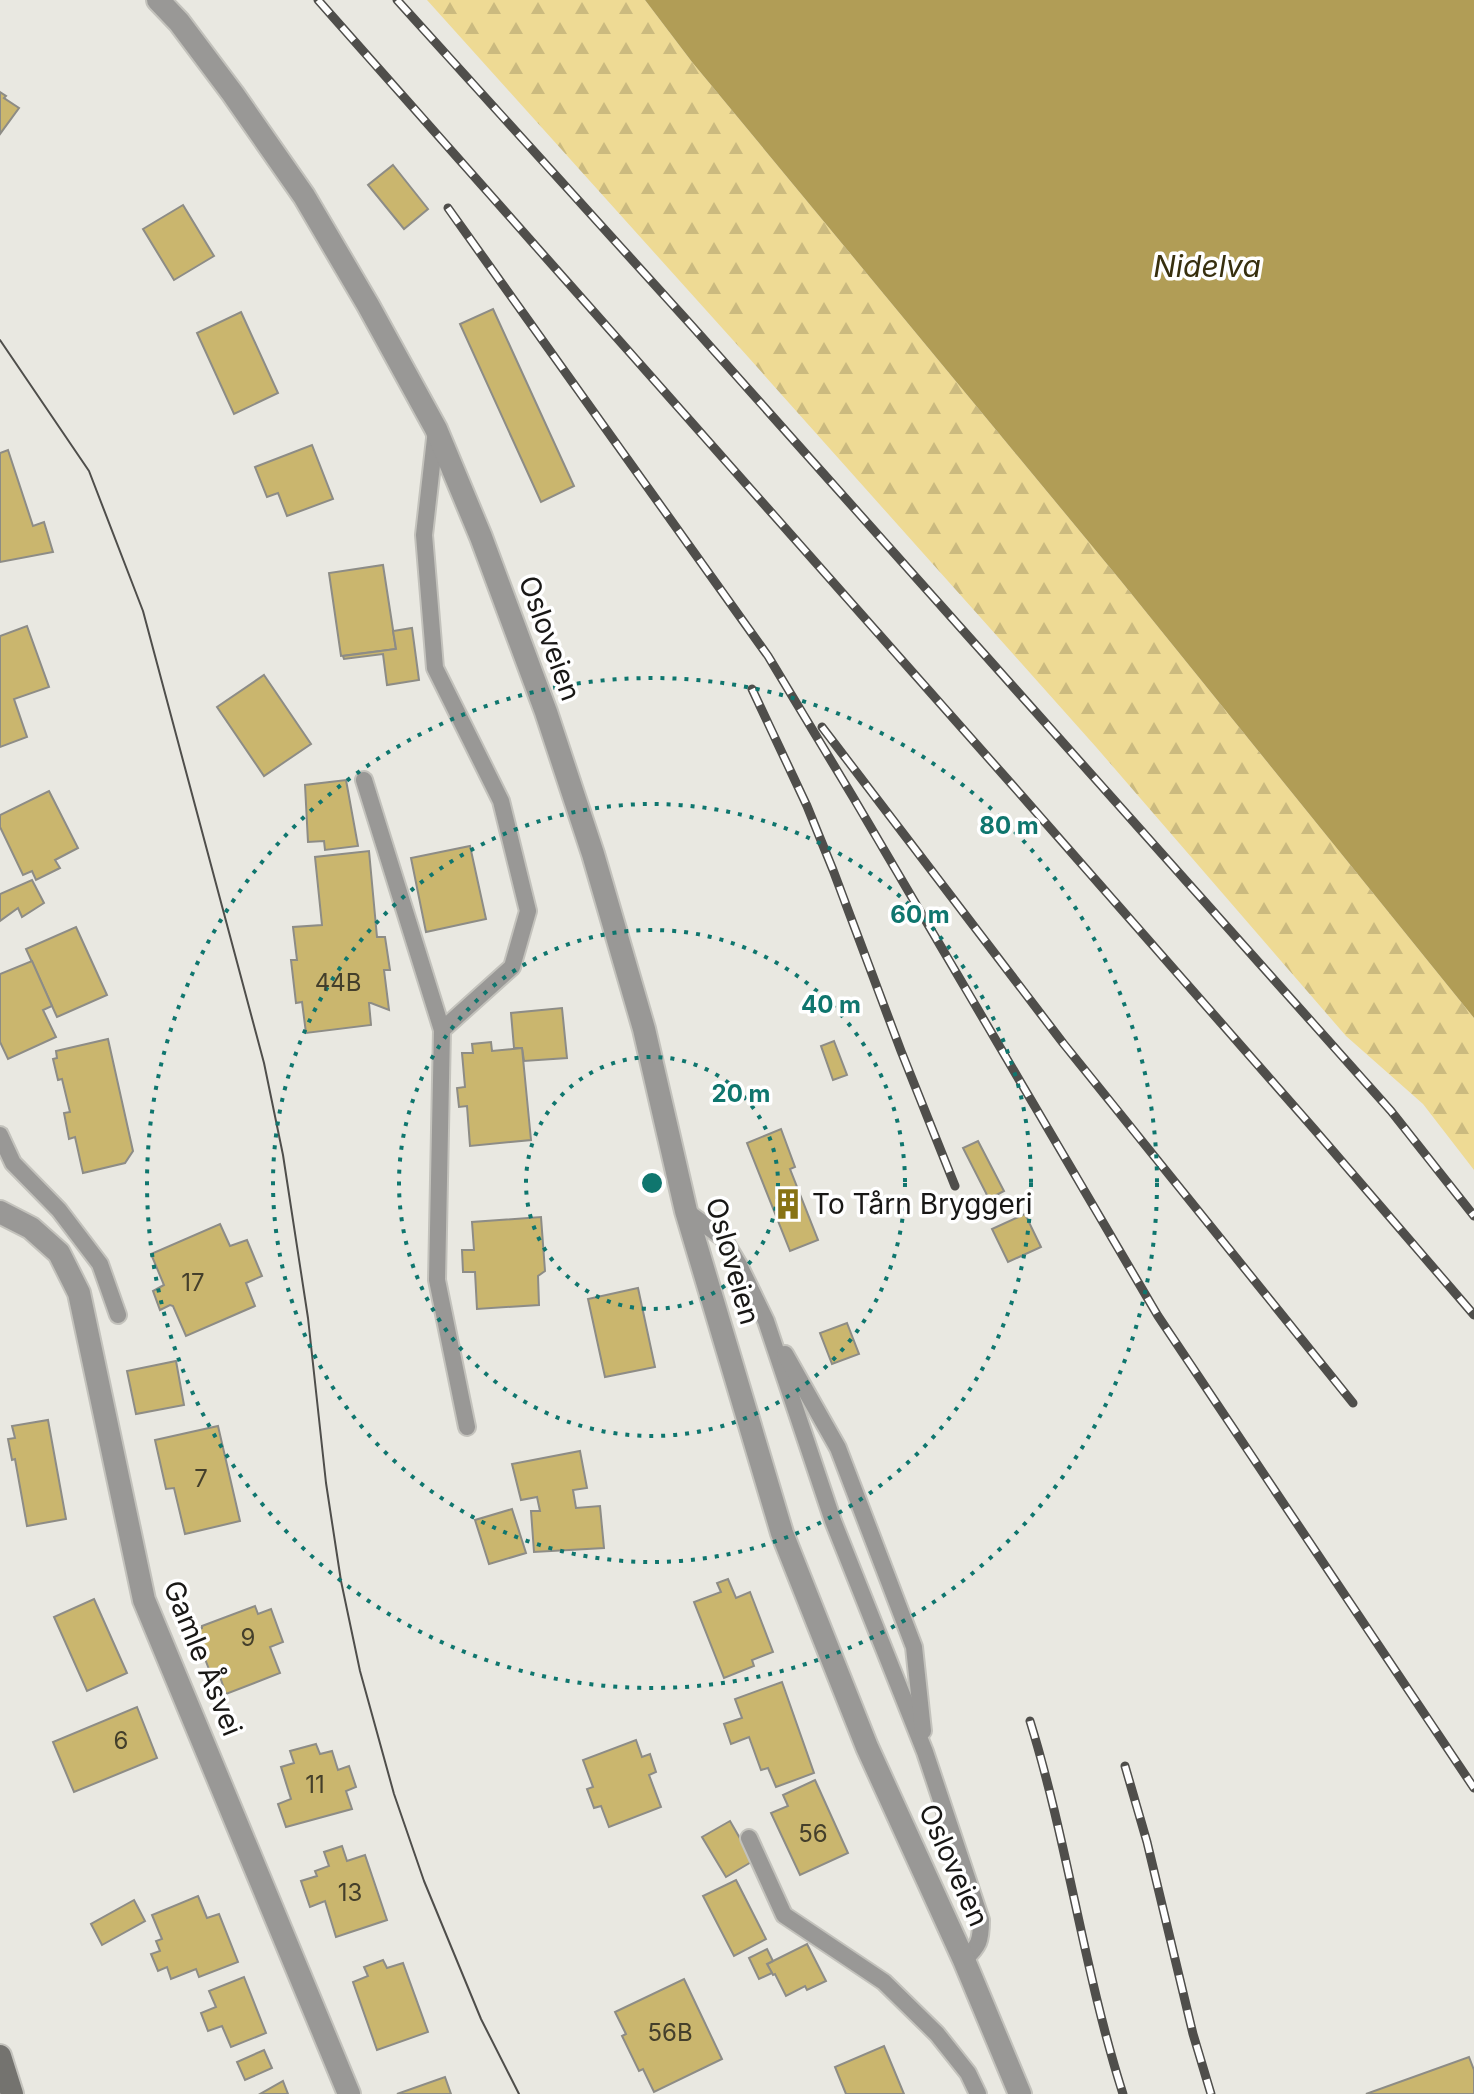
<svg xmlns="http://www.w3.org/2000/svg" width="1474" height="2094" viewBox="0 0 1474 2094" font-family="Inter,sans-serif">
  <defs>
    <pattern id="forest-firs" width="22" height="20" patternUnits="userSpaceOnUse" patternTransform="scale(2)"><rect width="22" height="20" fill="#eeda94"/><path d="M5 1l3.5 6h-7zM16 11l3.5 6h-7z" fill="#cbba7f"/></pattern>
  </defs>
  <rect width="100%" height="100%" fill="#e9e8e1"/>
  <path fill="url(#forest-firs)" d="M427,0H645L692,62L1121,581L1474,1018V1170L1423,1104L1346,1036L1096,747L732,339Z"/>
  <path fill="#b19d56" d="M645,0H1474V1018L1121,581L692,62Z"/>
  <g fill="#cab66e" stroke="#8d8c86" stroke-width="2">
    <path d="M0,92L6,96L4,98L19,108L0,134Z"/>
    <path d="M393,165L428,209L404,229L368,185Z"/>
    <path d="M183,205L214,256L174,280L143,229Z"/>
    <path d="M493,309L574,486L541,502L460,324Z"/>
    <path d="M241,312L278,393L234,414L197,333Z"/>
    <path d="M312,445L333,499L287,516L278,493L267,497L255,467Z"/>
    <path d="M8,450L33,526L44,522L53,552L0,562V453Z"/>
    <path d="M383,565L396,649L341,656L329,573Z"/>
    <path d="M27,626L49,687L14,699L27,737L0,747V636Z"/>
    <path d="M412,628L419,680L387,685L383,654L344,659L343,656L396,649L393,631Z"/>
    <path d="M264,675L311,744L264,776L217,707Z"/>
    <path d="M346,780L358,846L325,850L324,841L308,842L305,785Z"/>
    <path d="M49,791L78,848L55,860L60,868L36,880L32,871L23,875L0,827V815Z"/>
    <path d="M470,846L486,919L426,932L411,858Z"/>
    <path d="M369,851L377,937H385L390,970H384L389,1010L371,1003H369L371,1025L306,1033L302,1002L296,1003L291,960H297L293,927L322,925L315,857Z"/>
    <path d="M32,880L44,903L22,917L18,908L0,921V894Z"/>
    <path d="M76,927L107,995L57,1017L26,949Z"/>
    <path d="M32,961L52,1006L43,1010L56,1037L8,1059L0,1042V974Z"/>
    <path d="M562,1008L567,1058L524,1061L522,1048H514L511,1013Z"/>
    <path d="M108,1039L133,1151L125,1163L83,1173L75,1137L69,1139L64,1113L70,1112L62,1079L58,1080L53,1059L57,1058L56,1051Z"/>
    <path d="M834,1041L847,1075L833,1080L821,1046Z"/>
    <path d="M491,1042L492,1051L522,1048L531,1140L470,1146L467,1106L459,1107L457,1088L465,1087L462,1053H473L472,1044Z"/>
    <path d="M781,1129L795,1167L790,1169L818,1240L790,1251L747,1143Z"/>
    <path d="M978,1141L1004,1191L989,1199L963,1148Z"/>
    <path d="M1025,1214L1041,1247L1008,1262L992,1229Z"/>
    <path d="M541,1217L545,1271L538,1276L539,1305L477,1309L475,1272H463L462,1250H474L472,1222Z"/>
    <path d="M220,1224L230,1246L247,1240L262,1276L246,1283L255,1306L186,1336L173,1306L170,1305L160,1310L153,1291L164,1285L151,1254Z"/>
    <path d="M638,1288L655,1367L605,1377L588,1299Z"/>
    <path d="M847,1323L859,1354L832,1364L820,1333Z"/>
    <path d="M176,1361L184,1405L136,1414L127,1371Z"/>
    <path d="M48,1420L66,1519L27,1526L15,1459L12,1460L8,1439L15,1438L12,1426Z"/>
    <path d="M218,1426L240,1521L185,1534L174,1488L166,1489L155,1440Z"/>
    <path d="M580,1451L587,1488L573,1490L576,1508L600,1506L604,1548L534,1552L531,1511H540L537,1497L521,1500L512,1464Z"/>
    <path d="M512,1509L526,1553L489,1564L475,1520Z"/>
    <path d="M728,1579L736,1598L750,1592L773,1652L752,1660L754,1666L724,1678L694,1602L721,1592L717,1583Z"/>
    <path d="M94,1599L127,1673L87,1691L54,1617Z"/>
    <path d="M255,1606L258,1614L271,1609L283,1642L270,1647L280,1673L226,1694L219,1674L212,1677L205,1659L202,1660L191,1633L202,1628V1626Z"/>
    <path d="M782,1682L814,1773L776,1787L768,1768L761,1770L749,1737L731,1744L724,1724L742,1718L735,1699Z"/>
    <path d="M137,1707L157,1758L74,1792L53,1742Z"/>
    <path d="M636,1740L642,1757L650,1754L656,1772L649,1775L661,1807L609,1827L601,1806L594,1808L587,1789L593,1787L583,1760Z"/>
    <path d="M316,1744L320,1754L332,1751L338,1770L349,1766L356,1787L346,1791L352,1809L286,1827L278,1804L291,1799L281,1767L294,1763L290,1751Z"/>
    <path d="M815,1780L848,1853L800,1875L771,1813L788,1806L783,1795Z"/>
    <path d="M730,1821L753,1861L726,1877L702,1837Z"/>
    <path d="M342,1846L347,1861L365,1855L387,1920L336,1937L325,1901L310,1907L301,1881L317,1876L315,1871L329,1866L324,1852Z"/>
    <path d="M736,1880L766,1939L734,1956L703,1896Z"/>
    <path d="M198,1896L207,1918L219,1914L238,1962L199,1977L196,1969L171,1979L167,1967L158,1971L151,1954L160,1951L156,1941L162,1939L152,1915Z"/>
    <path d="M134,1900L145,1921L102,1945L91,1924Z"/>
    <path d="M807,1944L826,1981L807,1990L805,1986L786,1996L775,1974L773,1975L767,1964Z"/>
    <path d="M767,1949L773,1961L767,1964L772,1973L759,1979L749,1958Z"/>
    <path d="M383,1960L387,1968L403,1963L428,2032L377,2050L353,1982L368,1976L364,1967Z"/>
    <path d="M244,1977L266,2033L231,2047L222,2026L208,2031L201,2013L216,2007L209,1991Z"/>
    <path d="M684,1979L722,2059L654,2092L643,2069L639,2071L622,2036L626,2034L615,2012Z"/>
    <path d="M884,2046L904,2094H846L835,2067Z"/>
    <path d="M264,2050L272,2068L245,2080L237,2062Z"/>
    <path d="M1469,2057L1474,2070V2094H1366Z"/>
    <path d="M445,2077L451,2094H397Z"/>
    <path d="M283,2081L288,2094H260Z"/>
  </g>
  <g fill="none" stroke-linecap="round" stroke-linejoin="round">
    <defs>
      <g id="service">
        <path d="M436,430L424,535L435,668L501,801L528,911L512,967L442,1030L437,1280L467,1427"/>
        <path d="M364,780L442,1030"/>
        <path d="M0,1135L13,1163L59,1210L100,1264L118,1315"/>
        <path d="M686,1211L723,1238L739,1265L766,1321L833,1521L925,1752L981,1920C981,1941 979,1946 964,1960"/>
        <path d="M785,1354L838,1448L914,1647L923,1731"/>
        <path d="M749,1838L784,1915L884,1982L937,2034L968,2073L978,2094"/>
      </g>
      <path id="minor" d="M0,1212L31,1228L59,1253L79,1293L144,1600L349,2094"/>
      <path id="tertiary" d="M158,0L179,22L233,94L304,196L368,305L436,429L481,537L546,712L593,854L644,1029L686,1211L782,1533L867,1747L964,1960L1020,2094"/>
      <path id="secondary" d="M0,2056L12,2094"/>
    </defs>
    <use href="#service" stroke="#c3c2bc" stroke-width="20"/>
    <use href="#minor" stroke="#c3c2bc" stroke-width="26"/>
    <use href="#tertiary" stroke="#c3c2bc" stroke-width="26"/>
    <use href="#secondary" stroke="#c3c2bc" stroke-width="26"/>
    <use href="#service" stroke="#999896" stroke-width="16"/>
    <use href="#minor" stroke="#999896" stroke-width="22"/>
    <use href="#tertiary" stroke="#999896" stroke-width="22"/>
    <use href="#secondary" stroke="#74736f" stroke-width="22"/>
    <path stroke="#4f4e4b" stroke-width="2" d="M0,340L89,471L143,611L264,1063L283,1155L308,1318L326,1483L341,1581L360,1671L394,1794L424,1881L481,2019L519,2094"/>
    <defs>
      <g id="rail">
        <path d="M318,0L1015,788L1314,1129L1474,1315"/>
        <path d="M397,0L692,326L1391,1111L1474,1216"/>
        <path d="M448,208L768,656L853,797L1158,1316L1474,1788"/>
        <path d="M752,689L807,806L833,870L901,1051L955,1186"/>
        <path d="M822,727L1063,1043L1353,1403"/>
        <path d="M1030,1721C1068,1844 1084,1972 1123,2094"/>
        <path d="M1125,1766L1147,1842L1193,2034L1211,2094"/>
      </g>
    </defs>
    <use href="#rail" stroke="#4f4e4b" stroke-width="9"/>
    <use href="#rail" stroke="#fff" stroke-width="6" stroke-dasharray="18" stroke-linecap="butt"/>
  </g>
  <g fill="none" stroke="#0f766e" stroke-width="4" stroke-dasharray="4 8">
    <circle cx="652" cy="1183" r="126"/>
    <circle cx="652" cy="1183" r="253"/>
    <circle cx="652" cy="1183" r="379"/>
    <circle cx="652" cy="1183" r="505"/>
  </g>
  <defs>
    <symbol id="building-bare" viewBox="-9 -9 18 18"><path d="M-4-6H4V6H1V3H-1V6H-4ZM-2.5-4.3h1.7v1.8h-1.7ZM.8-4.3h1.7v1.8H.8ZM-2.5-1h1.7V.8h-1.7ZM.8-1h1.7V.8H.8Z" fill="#887315" stroke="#fff" stroke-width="2.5" paint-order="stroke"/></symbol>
  </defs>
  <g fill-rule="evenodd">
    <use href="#building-bare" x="766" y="1182" width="44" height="44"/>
  </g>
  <g text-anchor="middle" stroke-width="7" stroke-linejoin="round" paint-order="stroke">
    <g font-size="24" fill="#443f2b">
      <text x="338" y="991">44B</text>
      <text x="193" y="1291">17</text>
      <text x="201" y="1487">7</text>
      <text x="248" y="1646">9</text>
      <text x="121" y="1749">6</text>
      <text x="315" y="1793">11</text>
      <text x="813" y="1842">56</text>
      <text x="350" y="1901">13</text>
      <text x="670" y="2041">56B</text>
    </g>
    <g font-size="28" fill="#181715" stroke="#fff">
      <text transform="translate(550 638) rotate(70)" y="10">Osloveien</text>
      <text transform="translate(733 1261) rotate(74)" y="10">Osloveien</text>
      <text transform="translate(203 1658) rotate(68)" y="10">Gamle Åsvei</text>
      <text transform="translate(954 1865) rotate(66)" y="10">Osloveien</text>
    </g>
    <g font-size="28" fill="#181715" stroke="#fff" text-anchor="start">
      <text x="812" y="1214">To Tårn Bryggeri</text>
    </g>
    <g font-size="30" font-style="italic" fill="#372f0e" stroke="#fff">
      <text x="1207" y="277">Nidelva</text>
    </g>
  </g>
  <circle cx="652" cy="1183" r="12" fill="#0f766e" stroke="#fff" stroke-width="4"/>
  <g font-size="24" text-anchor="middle" font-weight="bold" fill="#0f766e" stroke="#fff" stroke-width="7" stroke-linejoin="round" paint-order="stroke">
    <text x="1009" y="834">80 m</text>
    <text x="920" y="923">60 m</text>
    <text x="831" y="1013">40 m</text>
    <text x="741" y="1102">20 m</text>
  </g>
</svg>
